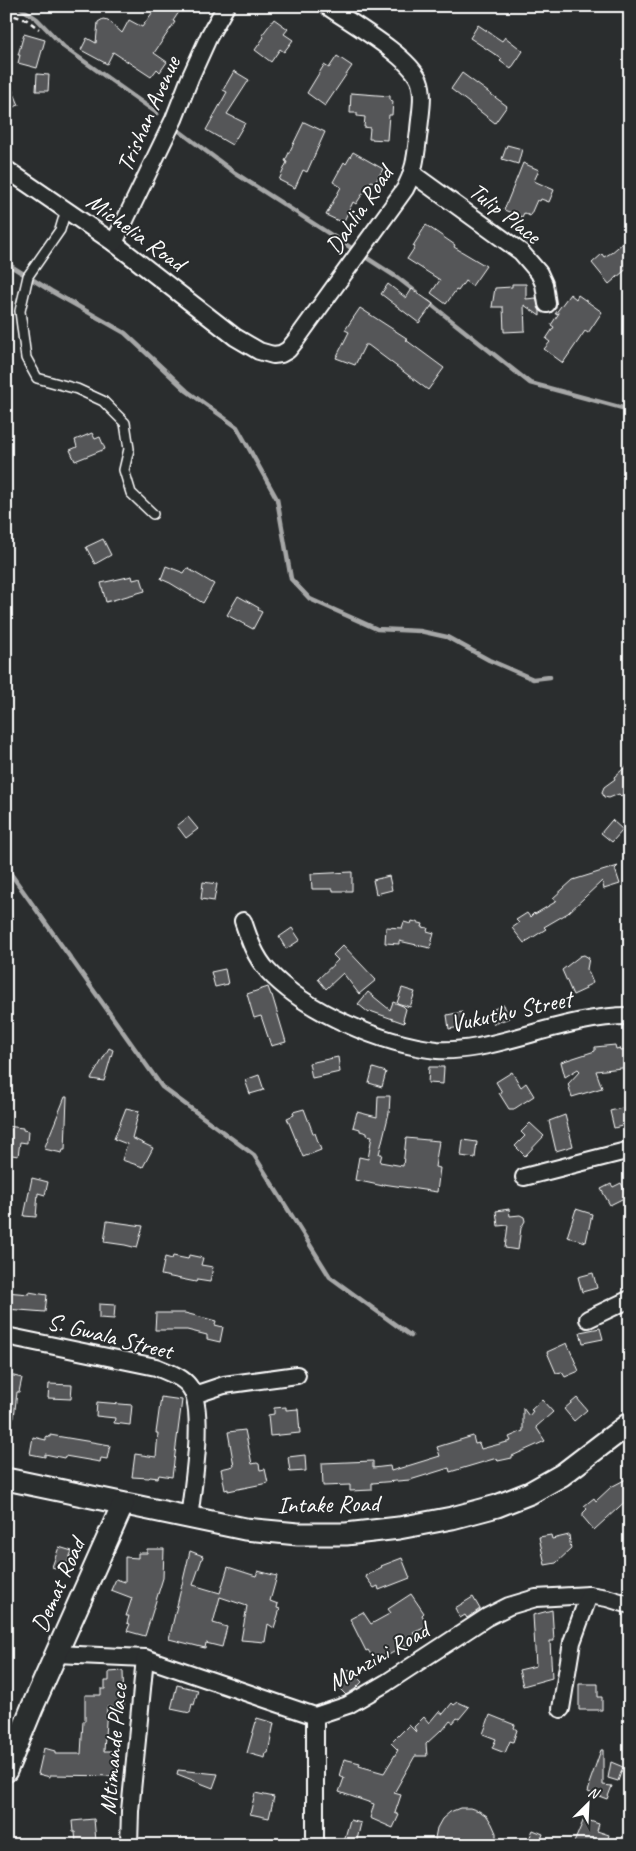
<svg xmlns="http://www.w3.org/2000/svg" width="636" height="1851" viewBox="0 0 636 1851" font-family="Caveat,sans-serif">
  <rect width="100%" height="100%" fill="#2a2d2e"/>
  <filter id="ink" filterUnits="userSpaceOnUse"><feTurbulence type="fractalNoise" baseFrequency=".02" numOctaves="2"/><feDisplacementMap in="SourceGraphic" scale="10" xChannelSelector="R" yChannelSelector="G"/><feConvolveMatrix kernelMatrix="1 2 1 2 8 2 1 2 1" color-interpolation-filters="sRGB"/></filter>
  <g filter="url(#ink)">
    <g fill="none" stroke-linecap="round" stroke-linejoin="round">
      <g stroke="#a6a7a7" stroke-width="4.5">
        <path d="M18,6L37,19L64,47L157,113"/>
        <path d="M174,127L235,173L398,278L416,292"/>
        <path d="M6,263L51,291L125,333L187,391L237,427L277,499L291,579L310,599L377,629L420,631L447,637L489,660L533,679L550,677"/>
        <path d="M428,302L530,383L630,410"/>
        <path d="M6,867L162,1087L254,1155L330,1277L411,1336"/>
      </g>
    </g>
    <g fill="#555758" stroke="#fff">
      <path d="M160,6H183L173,21L175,22L154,53L167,62L160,72L157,69L151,77L113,52L107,64L81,50L87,38L96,43L98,22L103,19L108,20L122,33L129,20L142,27L155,9L157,10Z"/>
      <path d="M274,19L288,29L284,34L293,40L284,52L280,49L271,62L255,50L264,37L262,35Z"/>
      <path d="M478,25L502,41L505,37L523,51L511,69L500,61L502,59L470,38Z"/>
      <path d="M24,34L45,40L37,68L18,63L20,55H18Z"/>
      <path d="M337,56L352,66L325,106L307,93L324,65L329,68Z"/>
      <path d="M234,71L249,80L227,114L245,123L232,145L206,130L227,92L223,90Z"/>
      <path d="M462,73L507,106L495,123L451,89Z"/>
      <path d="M6,74L19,105L6,110Z"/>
      <path d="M37,74L49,75L48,91H36Z"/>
      <path d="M351,93L390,96V100L393,101L392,115H389L387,140L369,139L370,128L364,127L365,117L357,116V113H350Z"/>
      <path d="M304,122L325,132L307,172L303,170L295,188L279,180L287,162L285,161Z"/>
      <path d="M507,145L522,149L518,164L502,159Z"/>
      <path d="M353,152L383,169L375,183L371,181L356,204L353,202L343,223L326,215L341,187L333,182L344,162L346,164Z"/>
      <path d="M523,163L539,170L534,181L554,190L549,202L541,199L540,201L537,200L530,216L524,213L522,217L504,210Z"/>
      <path d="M426,225L455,245L454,247L486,266L472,286L465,281L458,291L456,290L446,304L431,293L440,280L407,259L415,247L413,246Z"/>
      <path d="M630,237V266L609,284L592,263L602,254L604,257L611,253Z"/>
      <path d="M388,284L406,298L412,289L433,304L419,323L381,294Z"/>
      <path d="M512,284H526V299L536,298L540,311V316L524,305L525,331L504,332L503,307H492L495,288L512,287Z"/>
      <path d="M570,294L576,299L578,295L602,312L588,333L585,331L563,363L544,349L550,342L546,339L554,327L551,325L559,313L555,314Z"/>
      <path d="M360,308L408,339L406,340L444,368L428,390L368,345H365L355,365L336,358L349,332L345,330Z"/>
      <path d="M92,433L95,439L100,437L105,449L75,461L70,450L77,447L75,440Z"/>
      <path d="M103,539L111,555L95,564L86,547Z"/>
      <path d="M166,566L184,573L187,568L214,584L203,603L170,583L161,579Z"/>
      <path d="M132,576L133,580L141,578L145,591L106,602L101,583Z"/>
      <path d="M238,596L259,608L258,610L262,612L253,629L227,615Z"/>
      <path d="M630,763V789L621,796L619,794L609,798L604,797L602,792L604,787L615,779L614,777Z"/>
      <path d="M188,817L198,829L186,838L177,826Z"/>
      <path d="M612,820L623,830L612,842L601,833Z"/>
      <path d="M618,866L615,869L620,884L604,889L602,881L568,913L544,927L546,929L524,943L512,928L519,923L516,920L527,913L530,917L534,913L535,914L557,901L553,898L573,880Z"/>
      <path d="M352,872V891H333V889H312L311,874Z"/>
      <path d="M389,876L392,890L376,894L373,880Z"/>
      <path d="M203,882L217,884L214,901L201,899Z"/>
      <path d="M412,921L423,924L422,927L428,928L427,931L434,933L430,948L399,941V944L385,943L386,927L402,928L404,922L411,924Z"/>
      <path d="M292,928L300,940L286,949L279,937Z"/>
      <path d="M343,945L376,980L359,994L343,973L326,989L318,979L338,960L333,955Z"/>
      <path d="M584,955L589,958L587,969L593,983L585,987L586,989L573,995L562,970L580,956Z"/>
      <path d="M225,969L228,984L215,987L211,972Z"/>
      <path d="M268,987L271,995H272L286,1042L271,1046L261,1016L254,1018L247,994Z"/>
      <path d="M402,988L415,992L410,1007L397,1003Z"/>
      <path d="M368,992L390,1010L393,1002L403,1006L406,1009L403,1020L405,1022L404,1023L370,1011L369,1013L358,1004Z"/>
      <path d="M504,1005L509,1018L494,1024L489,1011Z"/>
      <path d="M462,1012L465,1026L449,1029L447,1015Z"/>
      <path d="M615,1045L616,1049L620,1048L621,1051L628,1050L630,1067L596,1071L602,1088L572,1097L568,1084L580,1071L578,1069L565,1077L561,1062L595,1051V1047Z"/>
      <path d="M109,1048L113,1050L104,1081L91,1079Z"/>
      <path d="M338,1057L340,1072L312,1078L309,1063Z"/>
      <path d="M429,1067H444L443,1084L428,1083Z"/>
      <path d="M373,1068L386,1072L382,1087L369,1083Z"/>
      <path d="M512,1072L521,1087L526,1083L534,1096L514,1109H509L499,1093L502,1092L496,1082Z"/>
      <path d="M259,1075L264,1090L250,1094L245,1080Z"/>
      <path d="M378,1096H390L389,1113L379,1154H382L380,1162L403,1166L406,1138L439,1141L435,1167L440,1168L437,1192L383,1184V1186L355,1180L359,1157L368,1159L372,1136L367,1135V1133L360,1131V1129L353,1127L357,1112L377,1117Z"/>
      <path d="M65,1097H67L65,1150H63L62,1153L44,1149Z"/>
      <path d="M630,1106V1124L614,1128L610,1111Z"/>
      <path d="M126,1108L139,1111L132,1138L153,1148L143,1167L122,1160L127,1144L114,1139Z"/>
      <path d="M304,1109L313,1133H315L321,1150L303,1157L287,1118L294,1115L293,1112Z"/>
      <path d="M565,1115L573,1146L556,1151L549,1121Z"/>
      <path d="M530,1123L544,1136L525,1156L515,1146L525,1136L521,1132Z"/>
      <path d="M6,1126L23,1128V1130L28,1131L27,1143L20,1142L18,1156L6,1154Z"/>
      <path d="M463,1140L477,1142L475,1158L461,1156Z"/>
      <path d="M32,1178L48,1182L45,1195L38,1193L36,1217L24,1216Z"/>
      <path d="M621,1183L628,1196L610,1205L601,1189L611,1184L613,1187Z"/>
      <path d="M509,1209L510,1216L520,1215L524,1217L525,1221L521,1228L518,1250L505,1248L508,1225L498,1226L496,1211Z"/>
      <path d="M576,1209L592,1214L586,1242L567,1237Z"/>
      <path d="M107,1221L143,1226L137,1248L125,1245L104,1242Z"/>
      <path d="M189,1255L203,1258L201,1265L213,1267L210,1282L197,1280L196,1282L161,1275L165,1257L172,1259L173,1256L188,1259Z"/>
      <path d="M593,1273L597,1288L582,1292L578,1277Z"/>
      <path d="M6,1292L29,1294V1292L47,1295L45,1312L6,1309Z"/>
      <path d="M99,1304L115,1305L114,1319L99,1318Z"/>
      <path d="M156,1313H185L216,1321L215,1325L223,1327L220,1342L207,1339V1335L187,1330H155Z"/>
      <path d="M600,1328L603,1339L583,1343L580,1332Z"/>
      <path d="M567,1343L579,1371L565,1377L562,1372L556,1373L547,1352Z"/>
      <path d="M6,1374L22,1378L19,1392H17L14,1418H6Z"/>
      <path d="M49,1384L72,1385L71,1399L48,1398Z"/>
      <path d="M161,1397L182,1400L172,1477L159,1475L158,1478L150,1477L149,1478L132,1477L135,1454L156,1457L158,1433H156Z"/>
      <path d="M577,1398L587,1410L574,1421L564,1409Z"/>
      <path d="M542,1400L553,1412L536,1427L545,1441L512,1456V1458L498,1461L497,1458L450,1472L449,1468L410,1480L372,1483V1490L350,1491V1485L323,1486L322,1463L373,1461V1468L390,1466L391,1471L440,1456L437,1447L473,1436L475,1444L479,1443L481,1449L511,1441L509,1437L523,1431V1408L529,1416L533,1411L531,1410Z"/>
      <path d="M97,1402L132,1405L130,1425L114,1423L115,1418L96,1416Z"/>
      <path d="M286,1407V1410L298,1409L300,1433L270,1436L268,1415L274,1414V1408Z"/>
      <path d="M245,1430L252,1464L257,1463L259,1464L260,1470L265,1469L268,1483L228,1491V1489L225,1490L221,1469L234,1466L228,1432Z"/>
      <path d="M50,1435L110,1445L107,1459L101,1458L100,1462L65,1456L64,1458L45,1454V1457L30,1454L33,1437L46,1440V1436L50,1437Z"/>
      <path d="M305,1455L306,1471L290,1472L288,1457Z"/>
      <path d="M630,1477V1497L594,1530L583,1517V1513L587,1509L584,1506L594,1498L596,1501L611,1487Z"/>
      <path d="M551,1535L552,1539L569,1535L571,1549L556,1563L545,1565L539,1537Z"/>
      <path d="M59,1547L72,1551L64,1571L52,1567Z"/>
      <path d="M147,1549H164L163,1578L145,1636L127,1631L130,1624L127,1623L129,1616H126L132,1598L111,1590L116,1579L125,1582V1557L138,1558V1553H147Z"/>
      <path d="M190,1551L203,1556L193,1585L220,1593L228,1567L256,1576L258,1571L277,1576L270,1601L278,1604L277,1608L280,1609L274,1628L268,1624L265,1642L241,1640L247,1606L220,1597L213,1623L227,1627L222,1647L206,1643L205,1648L169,1639Z"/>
      <path d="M402,1558L410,1578L379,1590L378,1586L374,1588L365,1576L376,1571V1570L382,1567L381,1566Z"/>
      <path d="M411,1594L424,1613L422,1615L428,1626L413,1633L417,1639L376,1662L368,1650L366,1651L350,1619L363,1612L371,1624L391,1613L388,1609Z"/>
      <path d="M473,1597L480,1609L467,1618L465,1615L460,1618L455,1608Z"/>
      <path d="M552,1610L554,1641H550L552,1678L523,1686L519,1670L536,1666L533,1615Z"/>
      <path d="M349,1669L362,1682L355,1689L346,1695L335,1684Z"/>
      <path d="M123,1671L124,1707H107L104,1751H117V1776L50,1775V1777L38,1774L44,1748L55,1751V1754H81L83,1721H85V1695H101V1689H105V1681H109V1672Z"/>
      <path d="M579,1684H598V1697H602V1710H579Z"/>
      <path d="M177,1685L198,1690L194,1705L192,1704L190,1713L171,1709Z"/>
      <path d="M458,1702L469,1707L459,1719L457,1718L453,1723L450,1721L442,1731L441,1730L426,1744L427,1756H415L394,1793L401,1795L395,1813L399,1815L393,1828L370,1818L374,1804L339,1792L344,1778L339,1776L344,1759L360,1763L359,1766L384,1773L398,1750L391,1743L409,1725L417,1733L414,1727L424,1717L429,1723L439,1711L443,1714L452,1703L454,1705Z"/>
      <path d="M490,1715L515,1725L514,1728L517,1730L513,1742L510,1741L505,1753L492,1748L496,1739L483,1734Z"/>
      <path d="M257,1718L274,1723L268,1753H266L265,1758L247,1753Z"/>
      <path d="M601,1750H603V1785L612,1786L607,1799L588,1792L590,1785L589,1784Z"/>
      <path d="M611,1762L623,1767L618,1781L608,1778Z"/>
      <path d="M178,1770L218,1774L213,1788L177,1774Z"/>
      <path d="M255,1793L274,1797L269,1818L250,1814Z"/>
      <path d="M460,1808H470L479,1811L487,1816L492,1824L496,1833V1845H436L435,1838L437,1828L442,1819L450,1812Z"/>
      <path d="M94,1819L96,1841L76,1843L75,1832H73L72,1821Z"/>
      <path d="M584,1819L599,1824L597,1831L609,1835L606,1845H573Z"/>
      <path d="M350,1820L361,1823L356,1844L344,1841Z"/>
      <path d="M533,1830L543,1834L539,1845L528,1841Z"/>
    </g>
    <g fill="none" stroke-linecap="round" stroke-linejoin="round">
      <defs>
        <path id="service" d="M66,210L60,230L28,276L20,311L26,358L37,378L77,389L103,401L125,423L129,449L124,470L131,493L153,514"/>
        <g id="minor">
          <path d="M6,169L114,243L235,337L259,351L273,355L281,354L288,350L296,340L405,189C416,168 416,153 419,130C420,115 425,95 419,80C408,55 351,23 327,6"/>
          <path d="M413,174L521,252L539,273L544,284L547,304"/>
          <path d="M114,243L174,119L190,78L209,36L226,6"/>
          <path d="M243,921C249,939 255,957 268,971C306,1012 382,1044 437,1050C449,1051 466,1049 478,1047C529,1037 577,1016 630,1016"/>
          <path d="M524,1177L630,1150"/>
          <path d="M588,1319L630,1299"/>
          <path d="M6,1336L156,1367C167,1372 182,1376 189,1386C207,1408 192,1490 189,1519"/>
          <path d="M194,1395L224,1385L297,1375"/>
          <path d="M56,1654L145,1658L315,1716L348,1705L386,1683L487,1617L509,1606L536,1598L589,1595L607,1598L630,1605"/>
          <path d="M561,1709L572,1642L589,1595"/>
          <path d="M129,1845L130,1811L145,1658"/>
          <path d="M315,1845V1716"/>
        </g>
        <g id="tertiary">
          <path d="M6,1479L245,1529L298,1534H346L399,1528L452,1518L497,1506L530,1493L562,1475L630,1423"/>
          <path d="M6,1771L32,1708L123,1504"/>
        </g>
      </defs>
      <use href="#service" stroke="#fff" stroke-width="12"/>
      <use href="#minor" stroke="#fff" stroke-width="20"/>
      <use href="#tertiary" stroke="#fff" stroke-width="25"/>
      <path stroke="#fff" stroke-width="2.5" stroke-dasharray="5 4" stroke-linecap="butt" d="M6,13L27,20L39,29"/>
      <use href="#service" stroke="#2a2d2e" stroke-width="9"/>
      <use href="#minor" stroke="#2a2d2e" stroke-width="16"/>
      <use href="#tertiary" stroke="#2a2d2e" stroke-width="21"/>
    </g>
  </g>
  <g text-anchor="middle" stroke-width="4" stroke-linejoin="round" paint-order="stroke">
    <g font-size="24" fill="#fff" stroke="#2a2d2e">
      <text transform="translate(148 114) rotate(-66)" y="8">Trishan Avenue</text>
      <text transform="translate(359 210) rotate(-56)" y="8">Dahlia Road</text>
      <text transform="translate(505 213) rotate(38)" y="8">Tulip Place</text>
      <text transform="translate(136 232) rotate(36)" y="8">Michelia Road</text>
      <text transform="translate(511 1011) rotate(-12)" y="8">Vukuthu Street</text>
      <text transform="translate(110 1336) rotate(14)" y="8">S. Gwala Street</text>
      <text transform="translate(328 1504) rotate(-1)" y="8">Intake Road</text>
      <text transform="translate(58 1585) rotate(-66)" y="8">Demat Road</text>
      <text transform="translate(378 1656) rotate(-30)" y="8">Manzini Road</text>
      <text transform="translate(113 1749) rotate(-85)" y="8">Mtimande Place</text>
    </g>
  </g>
  <rect width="636" height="1851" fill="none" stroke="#2a2d2e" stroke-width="25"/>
  <rect x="12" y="12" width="611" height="1826" fill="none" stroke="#fff" stroke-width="2" filter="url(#ink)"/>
  <g transform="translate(588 1804) rotate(24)" stroke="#2a2d2e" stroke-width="4" paint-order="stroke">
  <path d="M0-4L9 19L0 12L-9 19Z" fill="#ffffff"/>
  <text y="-8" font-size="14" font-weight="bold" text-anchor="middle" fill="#ffffff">N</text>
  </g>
</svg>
